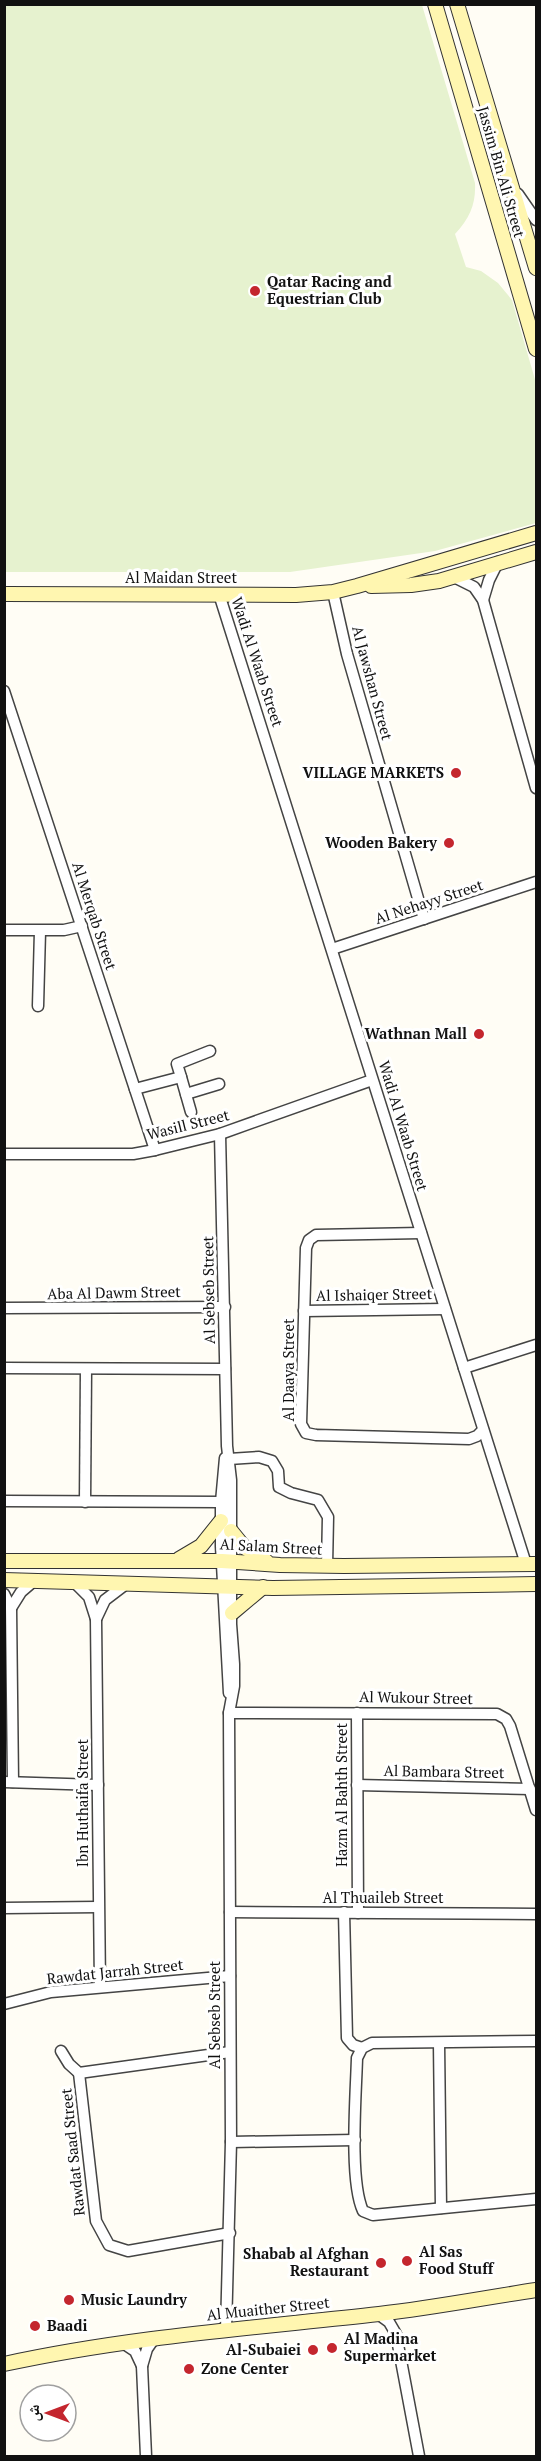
<svg xmlns="http://www.w3.org/2000/svg" width="541" height="2461" viewBox="0 0 541 2461" font-family="'PT Serif','Noto Naskh Arabic',serif">
  <rect width="100%" height="100%" fill="#fffdf5"/>
  <path fill="#e6f2cf" d="M5,4L422,5L475,183C476,204 470,218 455,234L466,267L481,271L498,283L512,300L536,383V523L435,551L290,572H5Z"/>
  <g fill="none" stroke-linecap="round" stroke-linejoin="round">
    <defs>
      <g id="street">
        <path d="M518,194L536,220"/>
        <path d="M454,577L474,587L483,600L536,788"/>
        <path d="M333,592L347,654L424,919"/>
        <path d="M219,594L526,1564"/>
        <path d="M483,600L489,580L498,562"/>
        <path d="M4,691L155,1150"/>
        <path d="M4,930H64L82,926"/>
        <path d="M332,949L536,882"/>
        <path d="M38,1006L40,931"/>
        <path d="M181,1077L191,1112"/>
        <path d="M135,1089L181,1077L177,1064L210,1051"/>
        <path d="M186,1094L219,1084"/>
        <path d="M220,1134L227,1446L231,1480V1624L234,1664V1686L229,1713L231,2142L226,2330"/>
        <path d="M4,1154H133L155,1150L220,1134L372,1080"/>
        <path d="M421,1233L316,1235L309,1240L306,1248L301,1424L306,1433L316,1435L469,1439L477,1436L483,1430"/>
        <path d="M4,1308L225,1307"/>
        <path d="M304,1311L445,1309"/>
        <path d="M4,1368L225,1369"/>
        <path d="M464,1368L536,1345"/>
        <path d="M225,1458L221,1502V1546L229,1693"/>
        <path d="M229,1459L259,1457L272,1461L278,1471L279,1487L291,1493L318,1500L328,1517L327,1566"/>
        <path d="M4,1501L221,1502"/>
        <path d="M85,1502L86,1369"/>
        <path d="M75,1583L89,1597L96,1619L100,1987"/>
        <path d="M4,1594L11,1608L13,1782"/>
        <path d="M11,1608L21,1592L35,1580"/>
        <path d="M96,1619L105,1600L126,1584"/>
        <path d="M229,1713L497,1714L506,1719L510,1726L536,1810"/>
        <path d="M357,1713L358,1913"/>
        <path d="M4,1782L98,1785"/>
        <path d="M357,1785L530,1789"/>
        <path d="M4,1908L98,1907"/>
        <path d="M230,1912L536,1914"/>
        <path d="M344,1912L347,2038L353,2045L362,2048"/>
        <path d="M4,2004L51,1992L230,1976"/>
        <path d="M536,2041L372,2043L362,2048L357,2058C356,2094 349,2181 363,2211L373,2215L536,2199"/>
        <path d="M439,2043L441,2208"/>
        <path d="M61,2051L69,2064L79,2073L230,2052"/>
        <path d="M79,2073L96,2221L109,2245L128,2251L230,2233"/>
        <path d="M231,2142L355,2140"/>
        <path d="M378,2314L389,2322L396,2334L419,2456"/>
        <path d="M123,2343L135,2351L142,2366L146,2456"/>
        <path d="M142,2366L147,2349L154,2339"/>
      </g>
      <g id="secondary">
        <path d="M435,4L536,349"/>
        <path d="M457,4L536,268"/>
        <path d="M371,586L411,585L439,581L536,552"/>
        <path d="M4,594L296,595L333,592L357,586L536,533"/>
        <path d="M231,1531L244,1547L266,1561"/>
        <path d="M179,1559L201,1546L221,1521"/>
        <path d="M4,1561H222L280,1565L344,1566L536,1564"/>
        <path d="M4,1580L273,1588L536,1584"/>
        <path d="M232,1613L263,1587"/>
        <path d="M4,2364C128,2337 254,2328 379,2314C432,2308 484,2298 536,2290"/>
      </g>
    </defs>
    <use href="#street" stroke="#444" stroke-width="13"/>
    <use href="#secondary" stroke="#333" stroke-width="16"/>
    <use href="#street" stroke="#fff" stroke-width="10"/>
    <use href="#secondary" stroke="#fff6b0" stroke-width="14"/>
  </g>
  <g fill="#c4262e" stroke="#fff" stroke-width="2">
    <circle cx="255" cy="291" r="6"/>
    <circle cx="456" cy="773" r="6"/>
    <circle cx="449" cy="843" r="6"/>
    <circle cx="479" cy="1034" r="6"/>
    <circle cx="407" cy="2261" r="6"/>
    <circle cx="381" cy="2263" r="6"/>
    <circle cx="69" cy="2300" r="6"/>
    <circle cx="35" cy="2326" r="6"/>
    <circle cx="332" cy="2348" r="6"/>
    <circle cx="313" cy="2350" r="6"/>
    <circle cx="189" cy="2369" r="6"/>
  </g>
  <g text-anchor="middle" stroke-width="6" stroke-linejoin="round" paint-order="stroke">
    <g font-size="15" fill="#111" stroke="#fff">
      <text transform="translate(501 172) rotate(74)" y="5">Jassim Bin Ali Street</text>
      <text x="181" y="583">Al Maidan Street</text>
      <text transform="translate(257 662) rotate(72)" y="5">Wadi Al Waab Street</text>
      <text transform="translate(372 683) rotate(75)" y="5">Al Jawshan Street</text>
      <text transform="translate(429 902) rotate(-18)" y="5">Al Nehayy Street</text>
      <text transform="translate(94 916) rotate(72)" y="5">Al Merqab Street</text>
      <text transform="translate(188 1125) rotate(-14)" y="5">Wasill Street</text>
      <text transform="translate(403 1126) rotate(73)" y="5">Wadi Al Waab Street</text>
      <text transform="translate(209 1290) rotate(-91)" y="5">Al Sebseb Street</text>
      <text transform="translate(114 1293) rotate(-1)" y="5">Aba Al Dawm Street</text>
      <text transform="translate(374 1295) rotate(-1)" y="5">Al Ishaiqer Street</text>
      <text transform="translate(289 1370) rotate(-90)" y="5">Al Daaya Street</text>
      <text transform="translate(271 1547) rotate(3)" y="5">Al Salam Street</text>
      <text transform="translate(416 1698) rotate(1)" y="5">Al Wukour Street</text>
      <text transform="translate(444 1772) rotate(1)" y="5">Al Bambara Street</text>
      <text transform="translate(342 1795) rotate(-90)" y="5">Hazm Al Bahth Street</text>
      <text transform="translate(83 1803) rotate(-90)" y="5">Ibn Huthaifa Street</text>
      <text x="383" y="1903">Al Thuaileb Street</text>
      <text transform="translate(115 1972) rotate(-6)" y="5">Rawdat Jarrah Street</text>
      <text transform="translate(215 2015) rotate(-90)" y="5">Al Sebseb Street</text>
      <text transform="translate(73 2152) rotate(-96)" y="5">Rawdat Saad Street</text>
      <text transform="translate(268 2309) rotate(-6)" y="5">Al Muaither Street</text>
    </g>
    <g font-size="15" font-weight="bold" fill="#111" stroke="#fff" text-anchor="start">
      <text x="267" y="287">Qatar Racing and<tspan x="267" dy="17">Equestrian Club</tspan></text>
      <text x="444" y="778" text-anchor="end">VILLAGE MARKETS</text>
      <text x="437" y="848" text-anchor="end">Wooden Bakery</text>
      <text x="467" y="1039" text-anchor="end">Wathnan Mall</text>
      <text x="419" y="2257">Al Sas<tspan x="419" dy="17">Food Stuff</tspan></text>
      <text x="369" y="2259" text-anchor="end">Shabab al Afghan<tspan x="369" dy="17">Restaurant</tspan></text>
      <text x="81" y="2305">Music Laundry</text>
      <text x="47" y="2331">Baadi</text>
      <text x="344" y="2344">Al Madina<tspan x="344" dy="17">Supermarket</tspan></text>
      <text x="301" y="2355" text-anchor="end">Al-Subaiei</text>
      <text x="201" y="2374">Zone Center</text>
    </g>
  </g>
  <rect width="541" height="2461" fill="none" stroke="#111111" stroke-width="12"/>
  <g transform="translate(48 2413) rotate(270)"><circle r="28" fill="#ffffff" stroke="#a0a0a0" stroke-width="1.5"/>
  <path d="M0-4.5L10 22L0 15L-10 22Z" fill="#c4262e"/>
  <text y="-9" font-size="16" font-weight="bold" text-anchor="middle" fill="#111111">ش</text>
  </g>
</svg>
